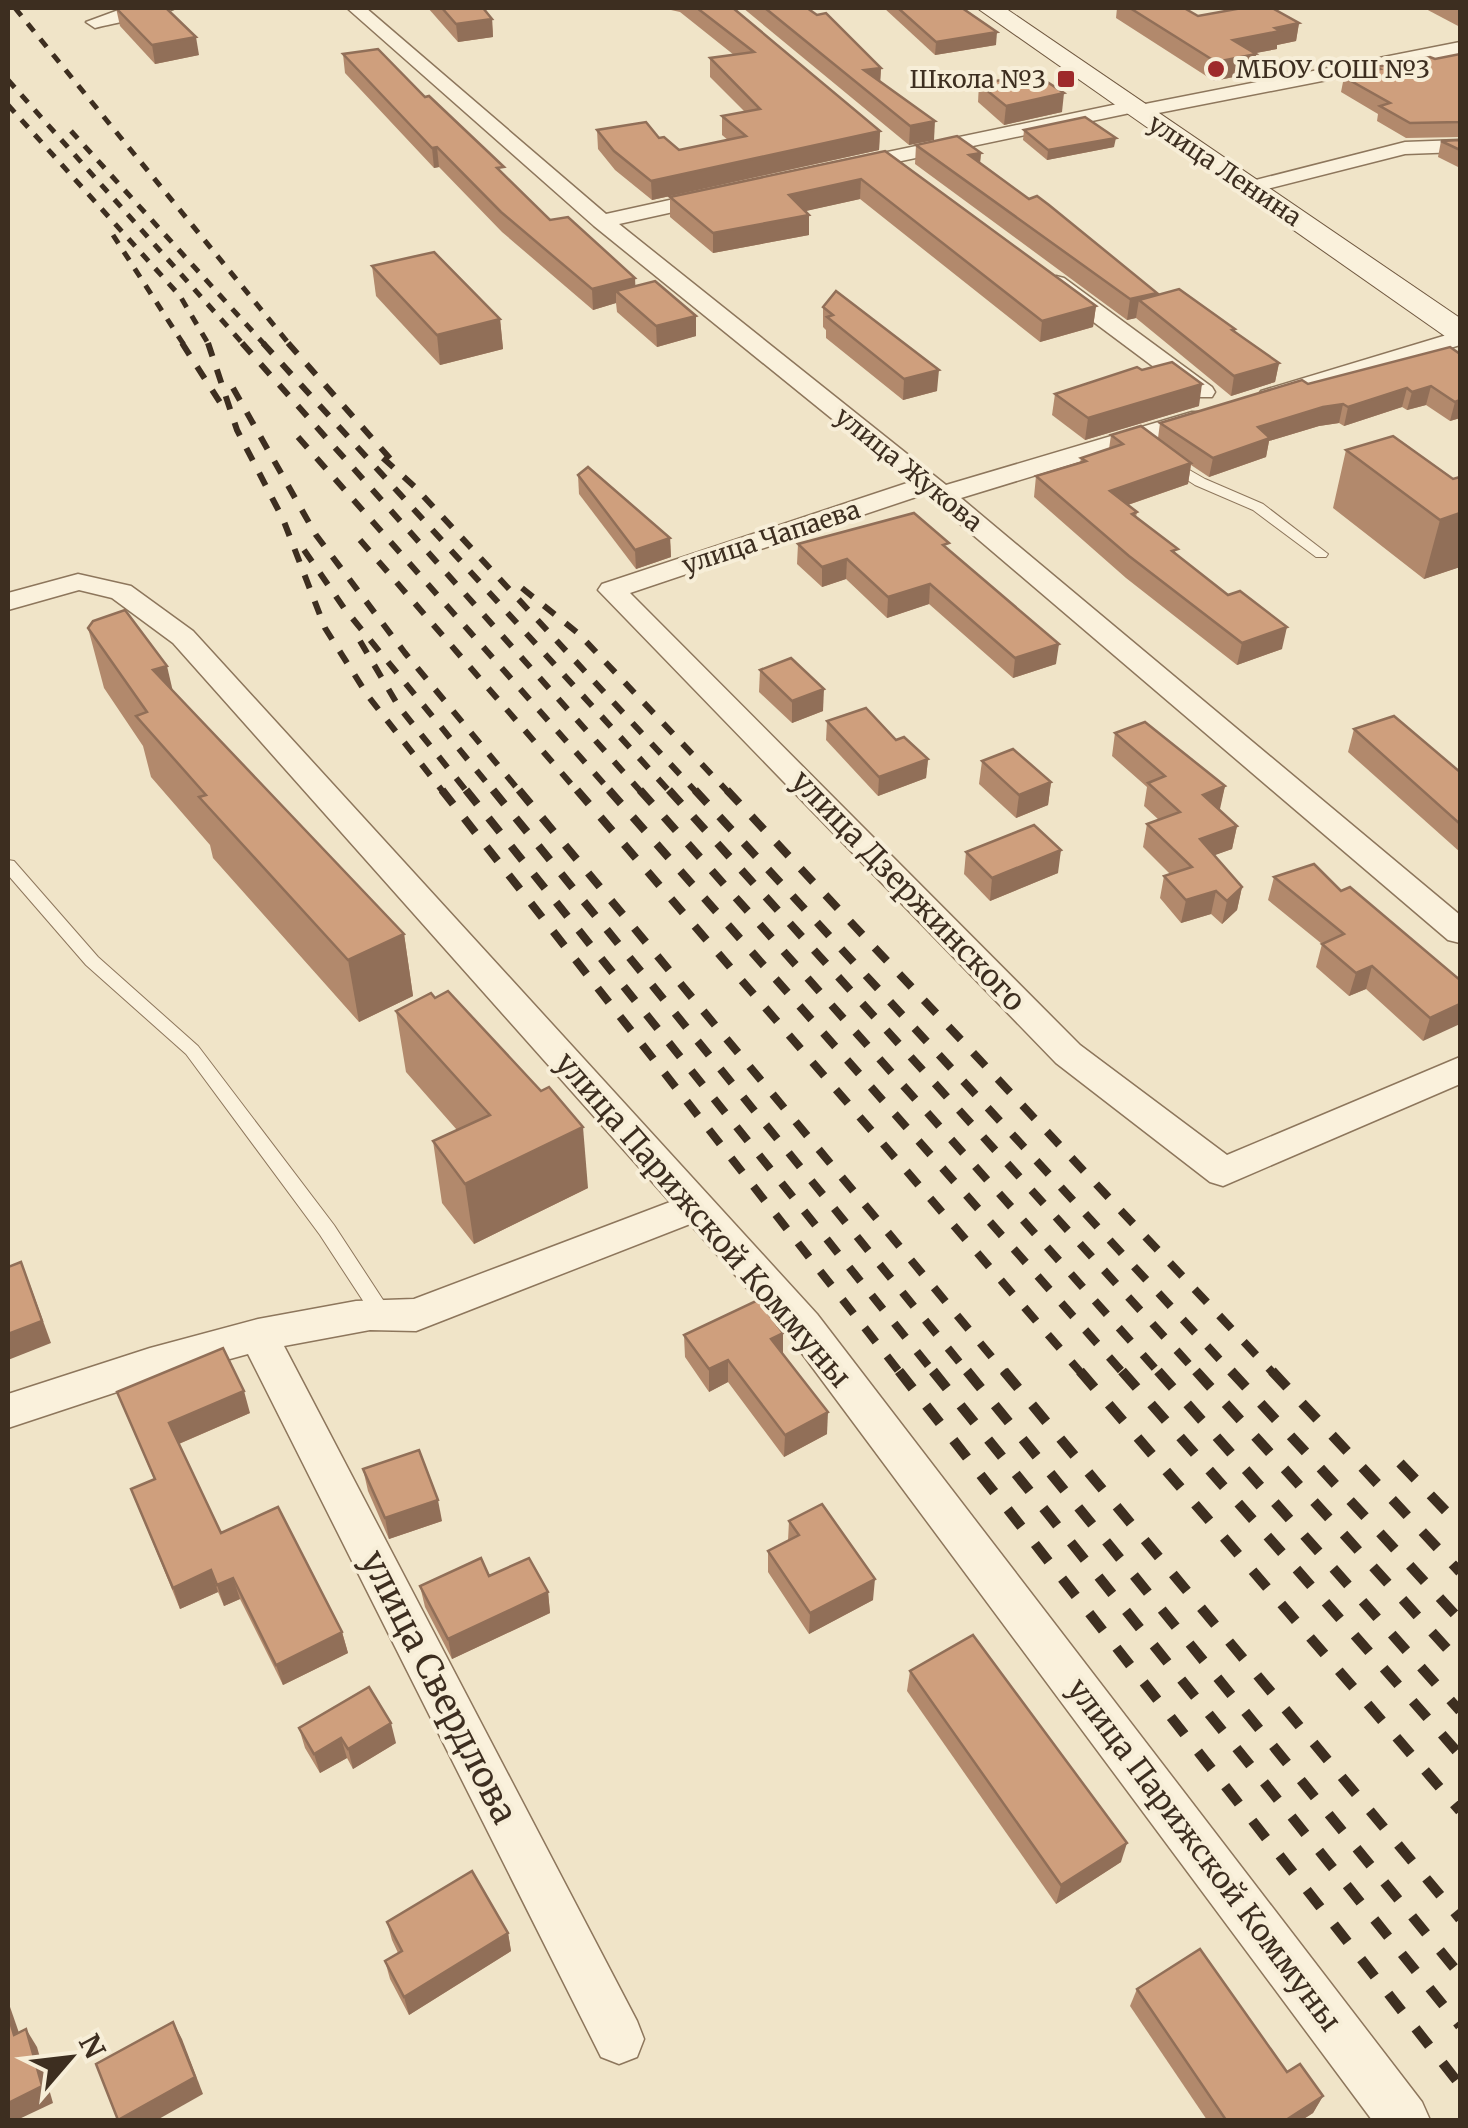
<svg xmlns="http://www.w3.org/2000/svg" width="1468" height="2128" viewBox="0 0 1468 2128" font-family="Merriweather,serif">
  <rect width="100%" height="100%" fill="#f0e4c8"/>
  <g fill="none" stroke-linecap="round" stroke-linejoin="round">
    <defs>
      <g id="service">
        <path d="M1172,460L1205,479L1263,504L1328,554L1326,557H1316L1253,510L1195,485L1167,467V461Z"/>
        <path d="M8,860L14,861L98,957L198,1046L334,1225L387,1306L390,1311L387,1316L380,1319L373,1316L320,1235L186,1054L86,965L8,875Z"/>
      </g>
      <g id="minor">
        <path d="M124,8H175C165,15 112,23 95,28L86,22Z"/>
        <path d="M347,8H366L606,214L715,190L723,191L726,196L723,201L619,224L946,485L1192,412H1210L1213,417L1210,422L961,498L1460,915V943L1448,940L925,494L630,593L1080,1045L1227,1155L1460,1057V1084L1223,1186L1210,1182L1056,1063L598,590L602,584L910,482L594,226Z"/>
        <path d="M1460,42V54L1138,117L1130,113L849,172L839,166L849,160L1132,101L1140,105Z"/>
        <path d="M1460,140V152L1405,154L1251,193L1240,187L1244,183L1405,142Z"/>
        <path d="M1056,276L1064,278L1212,387L1215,392L1212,397H1194L1048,288L1045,283Z"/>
        <path d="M1460,331V345L1279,401H1261L1258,396L1261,391Z"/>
        <path d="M78,574L131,586L193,631L817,1314L1422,2102L1430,2120H1372L789,1336L690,1224L416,1331L370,1330L284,1346L637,2021L644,2039L637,2057L619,2064L601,2057L248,1354L150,1381L8,1428V1394L150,1348L258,1319L356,1301L414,1299L670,1202L173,643L112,598L79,590L8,610V593Z"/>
      </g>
      <path id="secondary" d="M977,8H1005L1460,318V341L1449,339Z"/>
    </defs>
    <use href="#service" stroke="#8d765c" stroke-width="2"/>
    <use href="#minor" stroke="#8d765c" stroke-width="3"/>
    <use href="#secondary" stroke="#6f573f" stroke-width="2"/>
    <use href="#service" fill="#faf1dc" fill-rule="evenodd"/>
    <use href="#minor" fill="#faf1dc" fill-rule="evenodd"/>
    <use href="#secondary" fill="#faf1dc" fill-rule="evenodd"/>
    <g stroke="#3d2e20" stroke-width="5" stroke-dasharray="10 10" stroke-linecap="butt">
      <path d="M15,8L290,345"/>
      <path d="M8,80L244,345"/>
      <path d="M8,105L180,296L209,345"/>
      <path d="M71,131L265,345"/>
      <path d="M113,235L184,345"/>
    </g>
    <g stroke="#3d2e20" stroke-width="6" stroke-dasharray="14 14" stroke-linecap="butt">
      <path d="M182,343L221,404"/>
      <path d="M208,343L237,430L283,519L325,628L368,696L444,793"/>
      <path d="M242,343L642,793"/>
      <path d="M263,343L671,793"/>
      <path d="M288,343L395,464"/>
      <path d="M233,388L316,535L405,653L521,793"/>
      <path d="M298,437L612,793"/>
      <path d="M383,458L415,487L697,793"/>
      <path d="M360,540L579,793"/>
      <path d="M304,550L344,608L495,793"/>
      <path d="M522,588L579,634L729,793"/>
      <path d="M360,641L399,707L468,793"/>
    </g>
    <g stroke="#3d2e20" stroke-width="8" stroke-dasharray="18 18" stroke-linecap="butt">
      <path d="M442,790L901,1374"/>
      <path d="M466,790L935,1374"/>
      <path d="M493,790L969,1374"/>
      <path d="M519,790L1006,1374"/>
      <path d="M577,790L1082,1374"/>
      <path d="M609,790L1124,1374"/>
      <path d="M640,790L1160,1374"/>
      <path d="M669,790L1198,1374"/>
      <path d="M695,790L1233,1374"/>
      <path d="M727,790L1274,1374"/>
    </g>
    <g stroke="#3d2e20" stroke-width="10" stroke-dasharray="22 22" stroke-linecap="butt">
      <path d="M899,1371L1460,2085"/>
      <path d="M933,1371L1460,2026"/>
      <path d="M967,1371L1460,1975"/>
      <path d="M1004,1371L1460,1919"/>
      <path d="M1080,1371L1460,1811"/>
      <path d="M1122,1371L1460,1755"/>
      <path d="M1158,1371L1460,1711"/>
      <path d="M1196,1371L1460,1663"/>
      <path d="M1231,1371L1460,1620"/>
      <path d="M1272,1371L1460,1572"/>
      <path d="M1400,1463L1460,1526"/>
    </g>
  </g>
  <g fill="#b2896c">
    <path d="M116,8L199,55L155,64L120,26Z"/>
    <path d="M428,8H483L492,19L493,37L458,42Z"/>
    <path d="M662,8H733L880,131L879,150L652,200L615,170L598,149L597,130L659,138L679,150L728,140L722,135V116L745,112L710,77V58L734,55L680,12Z"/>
    <path d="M743,8H807L881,68L880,81L934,140L909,145Z"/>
    <path d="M884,8H962L996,45L935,55Z"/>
    <path d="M1117,8H1184L1198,16L1299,23L1296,41L1277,45V49L1255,53L1256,54L1253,73L1214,81L1116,18Z"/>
    <path d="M1424,8H1460V27Z"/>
    <path d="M343,54L505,176L550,220L635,278V286L696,336L657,347L617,312L616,303L593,310L502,232L439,167L434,168L345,73Z"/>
    <path d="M1460,54V137L1406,138L1377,121L1378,114L1341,92L1344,77L1375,70L1376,67L1435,59Z"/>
    <path d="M979,84L1062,112L1004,125L978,102Z"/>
    <path d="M1024,130L1114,147L1047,160L1023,140Z"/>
    <path d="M1460,140V168L1438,157L1441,141Z"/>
    <path d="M916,145L981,153L980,163L1157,293V295L1235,332L1279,363L1275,382L1231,396L1136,318L1127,320L915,164Z"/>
    <path d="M885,151L1096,306L1093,327L1040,342L860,199L805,211L809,235L713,253L670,217V197Z"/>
    <path d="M372,266L500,319L503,349L440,365L376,296Z"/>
    <path d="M823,307L937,391L903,400L826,338V330L823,327Z"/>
    <path d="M1450,347L1460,418L1450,421L1426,405L1407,410L1402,407L1344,426L1339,423L1319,426L1269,441L1266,457L1209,477L1191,465L1188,484L1128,505L1137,512L1136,517L1282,649L1237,665L1126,578L1034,497L1036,476L1080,463L1081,458L1109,449L1111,435L1158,438L1160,423Z"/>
    <path d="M1055,394L1199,406L1085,440L1052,415Z"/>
    <path d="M1346,450L1453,479L1460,477V567L1424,579L1333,508Z"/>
    <path d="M578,475L670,538L671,557L636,569L579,494Z"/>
    <path d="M798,544L948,549L1056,664L1013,678L929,604L887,618L846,579L822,587L797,564Z"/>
    <path d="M88,628L173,691L404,934L413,996L359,1022L213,858L210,845L151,777L143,746L104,688Z"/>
    <path d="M760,670L823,711L792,723L759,692Z"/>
    <path d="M827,721L896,740L928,759L926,778L878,796L826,740Z"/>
    <path d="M1354,729L1460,772V852L1348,752Z"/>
    <path d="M1115,733L1225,786L1219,810L1237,826L1232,849L1214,855L1242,887L1237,910L1222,924L1211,914L1181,923L1160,898L1164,876L1170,874L1143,847L1147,824L1159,820L1144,806L1147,787L1112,756Z"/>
    <path d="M982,761L1051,782L1048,805L1016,818L979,784Z"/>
    <path d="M966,852L1058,873L990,901L964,874Z"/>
    <path d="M1274,877L1341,891L1460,980L1423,1041L1366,989L1349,996L1316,967L1322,944L1268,900Z"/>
    <path d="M396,1011L588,1188L474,1244L442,1203L433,1141L457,1130L406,1072Z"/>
    <path d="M684,1335L783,1354L827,1434L784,1457L728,1382L709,1392L685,1357Z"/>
    <path d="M117,1392L250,1413L179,1444L221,1533L342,1632L348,1653L283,1685L240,1599L224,1606L218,1592L180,1609L131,1489L154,1479Z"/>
    <path d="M363,1469L442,1521L389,1539L368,1491Z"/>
    <path d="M789,1521L873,1600L809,1634L768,1572V1551L788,1541Z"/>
    <path d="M420,1586L548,1592L550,1613L452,1659L425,1607Z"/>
    <path d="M910,1671L1121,1862L1056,1904L907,1691Z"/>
    <path d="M299,1728L396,1743L353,1769L347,1758L320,1773L305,1748Z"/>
    <path d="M387,1922L508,1933L511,1951L409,2015L390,1979L385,1961L398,1953L392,1940Z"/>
    <path d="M1137,1989L1287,2072L1323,2096L1313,2113L1302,2120H1207L1130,2006Z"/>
  </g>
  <g fill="#916f58">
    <path d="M492,19L493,37L458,42L456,24Z"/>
    <path d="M1299,23L1296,41L1277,45V49L1230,58L1233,40L1275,28Z"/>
    <path d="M997,32L996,45L935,55L936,42Z"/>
    <path d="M196,37L199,55L155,64L152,45Z"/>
    <path d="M1256,54L1253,73L1214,81L1216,62Z"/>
    <path d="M881,68L880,86L864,70Z"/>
    <path d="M1064,93L1062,112L1004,125L1006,106Z"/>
    <path d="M935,121L934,140L909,145L910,126Z"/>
    <path d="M880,131L879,150L652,200L651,181Z"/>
    <path d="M1116,138L1114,147L1047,160L1048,150Z"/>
    <path d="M437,147L439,167L434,168L432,148Z"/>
    <path d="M981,153L979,172L969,155Z"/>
    <path d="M861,179L860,199L788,215L789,195Z"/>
    <path d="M809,215V235L713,253V233Z"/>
    <path d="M635,278L636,298L616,291V303L593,310L592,289Z"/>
    <path d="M1157,293L1154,312L1139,300L1136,318L1127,320L1130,299Z"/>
    <path d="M1096,306L1093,327L1040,342L1042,321Z"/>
    <path d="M696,316V336L657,347L656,326Z"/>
    <path d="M500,319L503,349L440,365L437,335Z"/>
    <path d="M1279,363L1275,382L1231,396L1234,376Z"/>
    <path d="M939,370L937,391L903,400L904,379Z"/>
    <path d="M1202,384L1199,406L1085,440L1088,418Z"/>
    <path d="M1431,386L1426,405L1407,410L1412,392Z"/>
    <path d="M1407,388L1402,407L1344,426L1348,407Z"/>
    <path d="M1460,400V418L1450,421L1455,402Z"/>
    <path d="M1343,404L1339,423L1319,426L1269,441L1266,457L1209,477L1213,458L1258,427L1323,407Z"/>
    <path d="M1191,463L1188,484L1107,512L1110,491Z"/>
    <path d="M1460,513V567L1424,579L1440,520Z"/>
    <path d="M670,538L671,557L636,569L635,550Z"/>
    <path d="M847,559L846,579L822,587V567Z"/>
    <path d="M930,584L929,604L887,618L888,597Z"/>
    <path d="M1287,627L1282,649L1237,665L1242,643Z"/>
    <path d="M1059,644L1056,664L1013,678L1015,658Z"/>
    <path d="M167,666L181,726L153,670Z"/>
    <path d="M824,689L823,711L792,723V701Z"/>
    <path d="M928,759L926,778L878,796L879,777Z"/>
    <path d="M1051,782L1048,805L1016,818L1019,795Z"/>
    <path d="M1225,786L1220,809L1198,818L1203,795Z"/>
    <path d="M1237,826L1232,849L1196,862L1200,839Z"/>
    <path d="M1061,850L1058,873L990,901L992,878Z"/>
    <path d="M1242,887L1237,910L1222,924L1227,901Z"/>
    <path d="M1216,891L1211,914L1181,923L1186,900Z"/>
    <path d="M404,934L413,996L359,1022L348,960Z"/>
    <path d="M1372,966L1366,989L1349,996L1356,973Z"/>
    <path d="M1460,1004V1024L1423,1041L1430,1018Z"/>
    <path d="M583,1127L588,1188L474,1244L465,1184Z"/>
    <path d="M30,1285L51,1343L8,1360V1334Z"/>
    <path d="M783,1333V1355L771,1339Z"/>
    <path d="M728,1360V1382L709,1392V1369Z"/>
    <path d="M244,1391L250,1413L176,1445L169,1423Z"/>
    <path d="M828,1412L827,1434L784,1457L785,1435Z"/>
    <path d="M438,1500L442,1521L389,1539L385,1518Z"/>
    <path d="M211,1570L218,1592L180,1609L173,1588Z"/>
    <path d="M233,1578L240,1599L224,1606L217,1585Z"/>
    <path d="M875,1579L873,1600L809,1634L810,1613Z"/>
    <path d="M548,1592L550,1613L452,1659L448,1639Z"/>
    <path d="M342,1632L348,1653L283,1685L276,1665Z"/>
    <path d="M391,1723L396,1743L353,1769L348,1749Z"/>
    <path d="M341,1738L347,1758L320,1773L314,1754Z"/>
    <path d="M1127,1843L1121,1862L1056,1904L1061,1885Z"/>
    <path d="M508,1933L511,1951L409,2015L404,1997Z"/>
    <path d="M8,2002L9,2004L26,2053L14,2035L8,2015Z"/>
    <path d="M173,2022L182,2039L203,2094L157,2120H119Z"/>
    <path d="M26,2029L37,2047L53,2103L17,2120H8V2103Z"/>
    <path d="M1323,2096L1313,2113L1302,2120H1286Z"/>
  </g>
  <g fill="#cf9f7d" stroke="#916f58" stroke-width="2.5">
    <path d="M116,8H166L196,37L152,45Z"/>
    <path d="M442,8H483L492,19L456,24Z"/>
    <path d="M697,8H733L880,131L651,181L614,151L597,130L646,122L659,138L664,137L679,150L746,136L722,116L760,109L710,58L754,52Z"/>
    <path d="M765,8H807L817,15L826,13L881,68L864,70L935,121L910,126Z"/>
    <path d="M898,8H962L997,32L936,42Z"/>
    <path d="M1130,8H1184L1198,16L1242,8H1272L1299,23L1275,28L1280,31L1233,40L1256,54L1216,62Z"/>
    <path d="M378,49L425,97L429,96L504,167L497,168L550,220L568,217L635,278L592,289L501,212L437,147L432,148L343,54Z"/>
    <path d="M1460,54V122L1410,123L1380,106L1390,103L1344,77L1380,69L1376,67L1430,57L1435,59Z"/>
    <path d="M1035,74L1064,93L1006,106L979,84Z"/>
    <path d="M1085,117L1116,138L1048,150L1024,130Z"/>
    <path d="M957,136L981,153L969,155L1029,199L1037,196L1049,205L1157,293L1130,299L916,145Z"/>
    <path d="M1460,140V150L1441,141Z"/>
    <path d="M885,151L1096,306L1042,321L861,179L789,195L809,215L713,233L670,197Z"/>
    <path d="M434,252L500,319L437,335L372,266Z"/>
    <path d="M655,281L696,316L656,326L616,291Z"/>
    <path d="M1179,289L1235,329L1232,330L1279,363L1234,376L1139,300Z"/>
    <path d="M836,291L939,370L904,379L827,317L833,315L823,307Z"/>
    <path d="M1450,347L1460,354V400L1455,402L1431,386L1412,392L1407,388L1348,407L1343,404L1323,407L1258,427L1270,438L1213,458L1160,423L1302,380L1308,384Z"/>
    <path d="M1172,362L1202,384L1088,418L1055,394L1137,367L1142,370Z"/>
    <path d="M1141,426L1191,463L1110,491L1137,512L1132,514L1178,549L1172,551L1228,595L1240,591L1287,627L1242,643L1129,556L1036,476L1086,461L1081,458L1123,444L1111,435Z"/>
    <path d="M1393,436L1453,479L1460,477V513L1440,520L1346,450Z"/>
    <path d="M588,467L670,538L635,550L578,475Z"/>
    <path d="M914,513L949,543L943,545L1059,644L1015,658L930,584L888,597L847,559L822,567L798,544Z"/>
    <path d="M125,610L167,666L153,670L404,934L348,960L199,797L206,795L136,716L147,712L88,628L93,621Z"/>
    <path d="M791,658L824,689L792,701L760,670Z"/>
    <path d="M866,708L896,740L904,737L928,759L879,777L827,721Z"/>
    <path d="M1394,716L1460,772V824L1354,729Z"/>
    <path d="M1145,722L1225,786L1203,795L1237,826L1200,839L1242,887L1227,901L1216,891L1186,900L1164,876L1192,867L1147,824L1180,812L1148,783L1165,776L1115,733Z"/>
    <path d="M1013,749L1051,782L1019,795L982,761Z"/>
    <path d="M1034,825L1061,850L992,878L966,852Z"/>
    <path d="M1314,864L1341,891L1350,887L1460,980V1004L1430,1018L1372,966L1356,973L1322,944L1344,934L1274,877Z"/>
    <path d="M448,991L541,1091L549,1087L583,1127L465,1184L433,1141L490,1115L396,1011L431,993L435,998Z"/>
    <path d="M21,1262L42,1321L8,1334V1267Z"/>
    <path d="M758,1300L783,1333L771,1339L828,1412L785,1435L728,1360L709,1369L684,1335Z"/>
    <path d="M223,1348L244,1391L169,1423L221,1533L278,1507L342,1632L276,1665L233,1578L217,1585L211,1570L173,1588L131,1489L155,1479L117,1392Z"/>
    <path d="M419,1450L438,1500L385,1518L363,1469Z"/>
    <path d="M822,1504L875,1579L810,1613L768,1551L799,1535L789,1521Z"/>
    <path d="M481,1558L489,1576L529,1558L548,1592L448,1639L420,1586Z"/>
    <path d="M973,1635L1127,1843L1061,1885L910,1671Z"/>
    <path d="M369,1687L391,1723L348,1749L341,1738L314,1754L299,1728Z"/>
    <path d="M472,1871L508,1933L404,1997L385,1961L402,1951L387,1922Z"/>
    <path d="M1200,1949L1287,2072L1300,2064L1323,2096L1286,2120H1226L1137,1989Z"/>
    <path d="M8,2015L14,2035L26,2029L42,2086L8,2103Z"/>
    <path d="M173,2022L195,2077L118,2120L96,2064Z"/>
  </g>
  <g fill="#9e2a2b" stroke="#f7eed8" stroke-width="4">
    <circle cx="1216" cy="69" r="10"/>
    <rect x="1056" y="69" width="20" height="20" rx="5"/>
  </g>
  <g text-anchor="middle" stroke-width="8" stroke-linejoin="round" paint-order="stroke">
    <g font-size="25" fill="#3d2e20" stroke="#f7eed8" text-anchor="start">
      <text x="1236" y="78">МБОУ СОШ №3</text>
      <text x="1046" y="88" text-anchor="end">Школа №3</text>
    </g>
    <g font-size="25" fill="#3d2e20" stroke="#f7eed8">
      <text transform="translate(1225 170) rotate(34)" y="9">улица Ленина</text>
      <text transform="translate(909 469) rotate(39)" y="9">улица Жукова</text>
      <text transform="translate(771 537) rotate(-18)" y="9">улица Чапаева</text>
    </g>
    <g font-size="30" fill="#3d2e20" stroke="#f7eed8">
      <text transform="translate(908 891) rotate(46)" y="10">улица Дзержинского</text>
      <text transform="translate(703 1220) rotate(49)" y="10">улица Парижской Коммуны</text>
      <text transform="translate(1204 1855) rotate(53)" y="10">улица Парижской Коммуны</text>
    </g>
    <g font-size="35" fill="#3d2e20" stroke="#f7eed8">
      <text transform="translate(439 1687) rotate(63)" y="12">улица Свердлова</text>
    </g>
  </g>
  <rect width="1468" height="2128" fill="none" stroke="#3d2e20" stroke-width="20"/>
  <g transform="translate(70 2058) rotate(62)" stroke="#f7eed8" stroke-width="8" paint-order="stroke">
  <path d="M0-8L18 38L0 25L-18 38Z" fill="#3d2e20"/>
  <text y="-15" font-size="28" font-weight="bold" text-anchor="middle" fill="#3d2e20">N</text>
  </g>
</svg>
